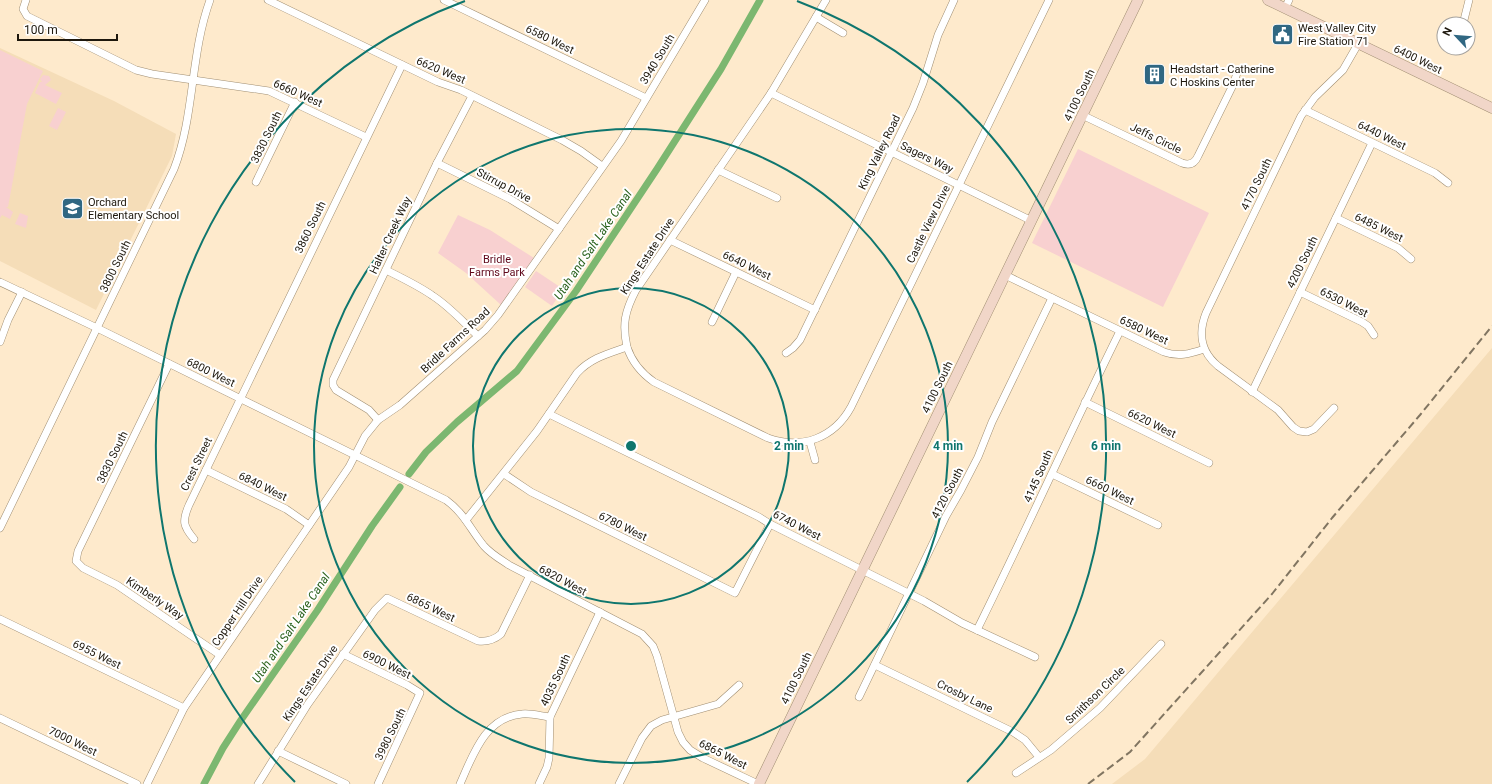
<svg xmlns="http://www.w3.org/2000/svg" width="1492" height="784" viewBox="0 0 1492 784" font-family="Roboto,sans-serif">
  <rect width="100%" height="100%" fill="#feeacc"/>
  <g fill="#f5ddb8">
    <path d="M0,48L114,101L176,134L172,156L96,310L0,261Z"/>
    <path d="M1492,348V784H1112L1145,759Z"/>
  </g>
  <g fill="#f8d0d0">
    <path d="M0,50L43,71L27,104L8,207H6L13,212L10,219L2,215L0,218Z"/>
    <path d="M43,75L49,76L51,80L45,85L62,93L56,104L35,93L40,82H42L40,79Z"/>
    <path d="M58,108L66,112L57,130L49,126Z"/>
    <path d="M1078,149L1209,213L1163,307L1032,243Z"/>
    <path d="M20,213L28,216L26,228L15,224Z"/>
    <path d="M458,215L490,230L534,258L501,305L466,273L438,253Z"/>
    <path d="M536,271L563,289L552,306L525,287Z"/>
  </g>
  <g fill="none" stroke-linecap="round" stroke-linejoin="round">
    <g stroke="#7cb770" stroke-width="7">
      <path d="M409,474L426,452L457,422L517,371L576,291L657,169L721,69L760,0"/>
      <path d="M204,784L223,748L241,720L317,611L372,526L400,487"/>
    </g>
    <defs>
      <g id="street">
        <path d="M26,0L23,9L27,16L136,70L152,74L269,91L366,137"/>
        <path d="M268,0L438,82L461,90L562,140L581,151L602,166"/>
        <path d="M444,0L646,98"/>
        <path d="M1285,8L1289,0"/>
        <path d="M816,17L843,33"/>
        <path d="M1463,24L1469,0"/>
        <path d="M771,93L1032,221"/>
        <path d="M1305,110L1435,173L1448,183"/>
        <path d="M1082,115L1182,163C1190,166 1195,163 1198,156L1233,85L1238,70"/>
        <path d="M437,163L510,199L559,229"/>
        <path d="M718,170L777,198"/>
        <path d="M256,182L295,102"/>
        <path d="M1336,218L1398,248L1411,259"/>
        <path d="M670,240L815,310"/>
        <path d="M386,270C402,278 419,286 433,296C450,307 463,322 478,336"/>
        <path d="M1005,275L1164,352C1178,357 1190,354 1204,349"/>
        <path d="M0,282L97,328L446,500C465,514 470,529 484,546C491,554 500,559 509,565L642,634L653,646L657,656L678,732L683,742L690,750L703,758L758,784"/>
        <path d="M1300,292L1362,322L1368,326L1374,335"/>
        <path d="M712,322L736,272"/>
        <path d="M0,342L8,320L22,292"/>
        <path d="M627,347C632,362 641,373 654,382L768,438C802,450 834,438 851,407L1049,0"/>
        <path d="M786,353L793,348L800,340L913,108L923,83L938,35L954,0"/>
        <path d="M169,364L78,551L76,561L83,568L117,585L220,655"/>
        <path d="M1252,392L1372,143"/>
        <path d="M1085,402L1209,463"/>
        <path d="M1334,408L1314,429L1307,432L1299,431L1293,427L1278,410L1218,366C1201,352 1198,333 1206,313L1301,116L1315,97L1343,70L1358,44"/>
        <path d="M549,414L759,517L770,524L924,601L962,623L1035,657"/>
        <path d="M378,420L369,410L336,390L333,385V380L437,163L472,96"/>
        <path d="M810,442L815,460"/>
        <path d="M206,470L286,509L309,525"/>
        <path d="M504,474L531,492L735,593L770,524"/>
        <path d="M1052,474L1158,525"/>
        <path d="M466,520L537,431L577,373C591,358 607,354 627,347C622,324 625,311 636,290L771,93L826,0"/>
        <path d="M0,528L174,169C195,115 190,55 210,0"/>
        <path d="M194,539C183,526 182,521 189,505L402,65"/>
        <path d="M0,619L184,708"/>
        <path d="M977,630C1026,531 1071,430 1120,331"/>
        <path d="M343,654L407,685L420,693L378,784"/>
        <path d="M875,665L1013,732L1025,740L1039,757"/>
        <path d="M859,697L946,516L961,490L978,457L992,422L1052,298"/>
        <path d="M0,718L137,784"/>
        <path d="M278,751L346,784"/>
        <path d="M1016,773L1051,750L1100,708L1161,644"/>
        <path d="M147,784L184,708L349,467L365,436L378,420L400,405L485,330L498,315L621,141L705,0"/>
        <path d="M258,784L308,704L375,610L387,598L478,641C487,642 494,640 501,634L530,575"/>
        <path d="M460,784C473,755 485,717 522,714C531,713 541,716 550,717"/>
        <path d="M539,784L547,767L549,758L550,717L600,612"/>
        <path d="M619,784L642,738L651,726L662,720L718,704L739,685"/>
      </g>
      <g id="secondary">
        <path d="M1268,0L1492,108"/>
        <path d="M759,784L1138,0"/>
      </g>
    </defs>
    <use href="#street" stroke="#a08e72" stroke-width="8"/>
    <use href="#secondary" stroke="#a08e72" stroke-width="11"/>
    <use href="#street" stroke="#fff" stroke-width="7"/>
    <use href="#secondary" stroke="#f1d6c8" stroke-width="10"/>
    <path stroke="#817561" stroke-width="2" stroke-dasharray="8 4" stroke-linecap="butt" d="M1088,784L1130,752L1272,594L1332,518L1420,415L1492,326"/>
  </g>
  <g fill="none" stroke="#0f766e" stroke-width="2">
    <circle cx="631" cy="446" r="158"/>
    <circle cx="631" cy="446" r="317"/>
    <path d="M295 782A475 475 0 0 1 465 1M797 1A475 475 0 0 1 967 782"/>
  </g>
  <defs>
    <symbol id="civic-square" viewBox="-11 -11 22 22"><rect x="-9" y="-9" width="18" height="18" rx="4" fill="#306782" stroke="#fff"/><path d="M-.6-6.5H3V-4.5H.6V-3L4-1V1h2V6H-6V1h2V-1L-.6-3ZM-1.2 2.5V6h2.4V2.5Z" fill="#fff"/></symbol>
    <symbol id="building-square" viewBox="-11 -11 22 22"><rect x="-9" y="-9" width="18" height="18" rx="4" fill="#306782" stroke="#fff"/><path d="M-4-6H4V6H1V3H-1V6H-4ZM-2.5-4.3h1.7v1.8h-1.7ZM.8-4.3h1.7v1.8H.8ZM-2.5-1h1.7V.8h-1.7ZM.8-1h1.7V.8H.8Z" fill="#fff"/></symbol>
    <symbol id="school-square" viewBox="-11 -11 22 22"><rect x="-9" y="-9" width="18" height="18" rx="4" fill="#306782" stroke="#fff"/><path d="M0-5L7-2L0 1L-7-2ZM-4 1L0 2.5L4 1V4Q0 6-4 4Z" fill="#fff"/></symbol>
  </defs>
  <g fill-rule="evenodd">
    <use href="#civic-square" x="1270" y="22" width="25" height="25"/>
    <use href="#building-square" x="1142" y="62" width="25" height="25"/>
    <use href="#school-square" x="60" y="196" width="25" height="25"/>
  </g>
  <g text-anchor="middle" stroke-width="4" stroke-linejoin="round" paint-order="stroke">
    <g font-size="11" fill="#1d170c" stroke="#fff" text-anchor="start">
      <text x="1298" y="32">West Valley City<tspan x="1298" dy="13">Fire Station 71</tspan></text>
      <text x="1170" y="73">Headstart - Catherine<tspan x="1170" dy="13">C Hoskins Center</tspan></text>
      <text x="88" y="206">Orchard<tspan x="88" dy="13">Elementary School</tspan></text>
    </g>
    <g font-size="11" fill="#1d170c" stroke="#fff">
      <text transform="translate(550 39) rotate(26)" y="4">6580 West</text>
      <text transform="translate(657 59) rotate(-59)" y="4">3940 South</text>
      <text transform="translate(1418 59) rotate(26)" y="4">6400 West</text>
      <text transform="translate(441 70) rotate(23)" y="4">6620 West</text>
      <text transform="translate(298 93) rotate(24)" y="4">6660 West</text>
      <text transform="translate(1079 95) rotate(-64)" y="4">4100 South</text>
      <text transform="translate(1382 135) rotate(26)" y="4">6440 West</text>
      <text transform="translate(266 137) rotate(-64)" y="4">3830 South</text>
      <text transform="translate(1156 138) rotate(26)" y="4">Jeffs Circle</text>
      <text transform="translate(879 152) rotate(-64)" y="4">King Valley Road</text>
      <text transform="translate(927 157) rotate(26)" y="4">Sagers Way</text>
      <text transform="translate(1256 184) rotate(-64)" y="4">4170 South</text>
      <text transform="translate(504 185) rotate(28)" y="4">Stirrup Drive</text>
      <text transform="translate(928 224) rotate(-64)" y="4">Castle View Drive</text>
      <text transform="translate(310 227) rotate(-64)" y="4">3860 South</text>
      <text transform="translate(1379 227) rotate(26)" y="4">6485 West</text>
      <text transform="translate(390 235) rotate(-65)" y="4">Halter Creek Way</text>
      <text transform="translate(647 256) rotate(-57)" y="4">Kings Estate Drive</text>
      <text transform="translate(1302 262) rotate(-64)" y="4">4200 South</text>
      <text transform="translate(747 265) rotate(26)" y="4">6640 West</text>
      <text transform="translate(115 266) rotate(-64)" y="4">3800 South</text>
      <text transform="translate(1344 302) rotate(27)" y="4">6530 West</text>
      <text transform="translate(1144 330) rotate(25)" y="4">6580 West</text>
      <text transform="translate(455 340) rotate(-43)" y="4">Bridle Farms Road</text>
      <text transform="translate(211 372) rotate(26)" y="4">6800 West</text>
      <text transform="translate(937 387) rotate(-64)" y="4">4100 South</text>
      <text transform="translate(1152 423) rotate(26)" y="4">6620 West</text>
      <text transform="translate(112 457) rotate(-64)" y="4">3830 South</text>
      <text transform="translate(196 464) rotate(-64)" y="4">Crest Street</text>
      <text transform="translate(1038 476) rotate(-66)" y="4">4145 South</text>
      <text transform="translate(263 486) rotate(26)" y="4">6840 West</text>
      <text transform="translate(1110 490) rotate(26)" y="4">6660 West</text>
      <text transform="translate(947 493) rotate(-62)" y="4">4120 South</text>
      <text transform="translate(797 525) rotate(27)" y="4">6740 West</text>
      <text transform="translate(623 526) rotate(26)" y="4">6780 West</text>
      <text transform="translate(563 580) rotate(28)" y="4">6820 West</text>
      <text transform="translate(155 598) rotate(34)" y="4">Kimberly Way</text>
      <text transform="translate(431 607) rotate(26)" y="4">6865 West</text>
      <text transform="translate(237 611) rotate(-56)" y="4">Copper Hill Drive</text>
      <text transform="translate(97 654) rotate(26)" y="4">6955 West</text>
      <text transform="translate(387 664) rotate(26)" y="4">6900 West</text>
      <text transform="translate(796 678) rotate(-64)" y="4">4100 South</text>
      <text transform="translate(555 680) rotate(-65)" y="4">4035 South</text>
      <text transform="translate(310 683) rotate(-56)" y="4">Kings Estate Drive</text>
      <text transform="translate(1095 695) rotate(-44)" y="4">Smithson Circle</text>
      <text transform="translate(965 696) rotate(26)" y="4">Crosby Lane</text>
      <text transform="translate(390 734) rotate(-64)" y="4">3980 South</text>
      <text transform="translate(73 741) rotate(26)" y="4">7000 West</text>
      <text transform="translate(723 754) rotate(27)" y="4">6865 West</text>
    </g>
    <g font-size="11" fill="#5f081b" stroke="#fff">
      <text x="497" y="263">Bridle<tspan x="497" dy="13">Farms Park</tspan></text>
    </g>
    <g font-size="12" font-style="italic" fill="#29611c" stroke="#fff">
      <text transform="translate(593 245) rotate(-56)" y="4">Utah and Salt Lake Canal</text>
      <text transform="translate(291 628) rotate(-56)" y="4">Utah and Salt Lake Canal</text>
    </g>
  </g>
  <circle cx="631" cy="446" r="6" fill="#0f766e" stroke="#fff" stroke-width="2"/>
  <g font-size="12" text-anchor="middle" font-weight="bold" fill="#0f766e" stroke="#fff" stroke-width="4" stroke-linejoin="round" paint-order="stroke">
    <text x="789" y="450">2 min</text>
    <text x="948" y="450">4 min</text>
    <text x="1106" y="450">6 min</text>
  </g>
  <g transform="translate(1456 36) rotate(296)"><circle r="19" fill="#ffffff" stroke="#a5a29e"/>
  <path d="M0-3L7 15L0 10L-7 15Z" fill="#306782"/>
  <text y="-6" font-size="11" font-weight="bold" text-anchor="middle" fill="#1d170c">N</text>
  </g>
  <path d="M18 34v6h99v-6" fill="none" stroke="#1d170c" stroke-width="2"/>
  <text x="24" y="34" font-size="12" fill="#1d170c" stroke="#ffffff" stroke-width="3" paint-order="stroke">100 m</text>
</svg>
